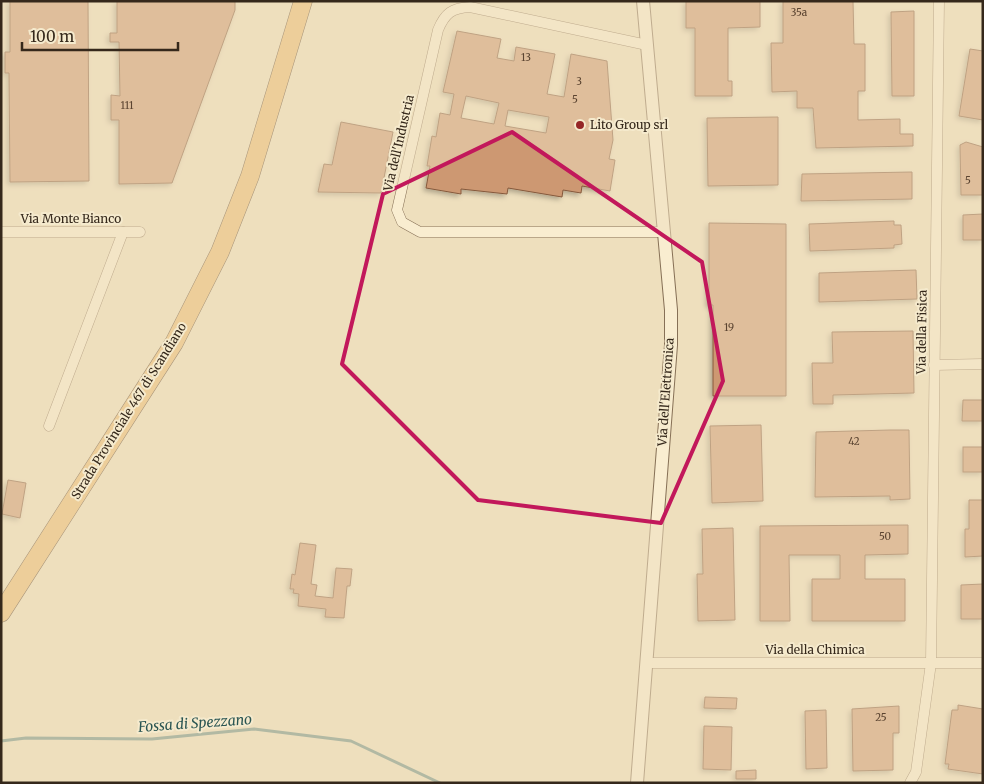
<svg xmlns="http://www.w3.org/2000/svg" width="984" height="784" viewBox="0 0 984 784" font-family="Merriweather,serif">
  <defs>
    <filter id="shadow"><feDropShadow dx="-2.5" dy="2.5" stdDeviation="2.5" flood-color="#0004"/></filter>
  </defs>
  <rect width="100%" height="100%" fill="#eedfbd"/>
  <g fill="none" stroke-linecap="round" stroke-linejoin="round">
    <path stroke="#688c84" stroke-width="3" d="M1,741L26,738L152,739L254,729L351,741L440,783"/>
  </g>
  <g fill="#cd9872" stroke="#85593c" fill-rule="evenodd" filter="url(#shadow)">
    <path d="M10,1H88L89,181L10,182L9,73H5V52H10Z"/>
    <path d="M117,1H235V10L172,183L119,184V120H111V95L120,96L119,42H110V33H117Z"/>
    <path d="M686,1H760V27L728,28V81H732V96H695V28H686Z"/>
    <path d="M783,1H853L854,44H865V91H858V120L900,119V134H913V146L816,148L813,108H797V91L772,92L771,43H783Z"/>
    <path d="M914,11V96H892L891,12Z"/>
    <path d="M457,31L501,39L497,58L514,61L516,47L555,54L547,94L564,97L571,54L607,61L613,140L609,159L615,160L610,191L582,186L581,193L563,190L562,197L508,188L507,194L461,189V194L426,188L430,166H427L432,136L436,137L440,113L450,115L454,94L443,92ZM466,96L499,103L494,124L461,118ZM508,110L549,117L546,133L505,126Z"/>
    <path d="M970,49L983,51V120L959,116Z"/>
    <path d="M778,117V185L708,186L707,118Z"/>
    <path d="M341,122L393,132L381,193L318,192L324,164L332,165Z"/>
    <path d="M966,142L983,147V195H961L960,145Z"/>
    <path d="M912,172V199L801,201L802,174Z"/>
    <path d="M983,214V240H963V215Z"/>
    <path d="M894,221V225H901L902,244L894,245V248L810,251L809,224Z"/>
    <path d="M709,223L786,224V396H713V305H709Z"/>
    <path d="M916,270L917,299L819,302V273Z"/>
    <path d="M913,331L914,393L833,395V404H813L812,363H833L832,332Z"/>
    <path d="M963,400H983V421H962Z"/>
    <path d="M761,425L763,501L712,503L710,426Z"/>
    <path d="M890,430H909L910,499L890,500V496L815,497L816,432Z"/>
    <rect x="963" y="447" width="20" height="25"/>
    <path d="M8,480L26,483L20,518L2,514Z"/>
    <path d="M969,500H983V556L965,557V529H969Z"/>
    <path d="M908,525V554L865,555V579H905V621H812V579H840V555H789L790,621H760V526Z"/>
    <path d="M733,528L735,620L698,621L697,574H703L702,529Z"/>
    <path d="M300,543L316,545L311,584L317,585L315,596L333,598L336,568L352,569L350,586H347L344,618L325,617L326,609L298,606L299,594L293,593L294,589H290L292,574L295,575Z"/>
    <path d="M983,584V619H961V585Z"/>
    <path d="M705,697L737,698L736,709L704,708Z"/>
    <path d="M958,705L983,709V774L948,769L949,764H945L952,710H958Z"/>
    <path d="M899,706V733H893V770L853,771L852,709Z"/>
    <path d="M826,710L827,768L806,769L805,711Z"/>
    <path d="M704,726L732,727L731,770L703,769Z"/>
    <path d="M756,770V779H736V771Z"/>
  </g>
  <g fill="none" stroke-linecap="round" stroke-linejoin="round">
    <defs>
      <g id="minor">
        <path d="M647,45L470,7C452,8 445,13 438,30L397,210L402,222L420,232H664"/>
        <path d="M1,232H140"/>
        <path d="M934,365L983,364"/>
        <path d="M49,426L123,232"/>
        <path d="M646,663H983"/>
        <path d="M910,783L916,772L931,663L939,1"/>
      </g>
      <path id="tertiary" d="M637,783L671,345V310L643,1"/>
      <path id="trunk" d="M1,613L174,343L220,252L250,176L303,1"/>
    </defs>
    <use href="#minor" stroke="#867056" stroke-width="11"/>
    <use href="#tertiary" stroke="#867056" stroke-width="14"/>
    <use href="#trunk" stroke="#533e2b" stroke-width="19"/>
    <use href="#minor" stroke="#f9edd0" stroke-width="10"/>
    <use href="#tertiary" stroke="#f9edd0" stroke-width="12"/>
    <use href="#trunk" stroke="#eaba6f" stroke-width="18"/>
  </g>
  <path d="M0 0H984V784H0ZM512,132L702,262L723,381L661,523L478,500L342,364L383,194Z" fill="#eedfbd" fill-opacity=".55" fill-rule="evenodd"/>
  <path fill="none" stroke="#c2185b" stroke-width="4" stroke-linejoin="round" d="M512,132L702,262L723,381L661,523L478,500L342,364L383,194Z"/>
  <circle fill="#952626" stroke="#f5eacd" stroke-width="2" cx="580" cy="125" r="5"/>
  <g text-anchor="middle" stroke-width="4" stroke-linejoin="round" paint-order="stroke">
    <g font-size="10" fill="#5b4431">
      <text x="799" y="16">35a</text>
      <text x="526" y="61">13</text>
      <text x="579" y="85">3</text>
      <text x="575" y="103">5</text>
      <text x="127" y="109">111</text>
      <text x="968" y="184">5</text>
      <text x="729" y="331">19</text>
      <text x="854" y="445">42</text>
      <text x="885" y="540">50</text>
      <text x="881" y="721">25</text>
    </g>
    <g font-size="12" fill="#35281b" stroke="#f5eacd" text-anchor="start">
      <text x="590" y="129">Lito Group srl</text>
    </g>
    <g font-size="12" fill="#35281b" stroke="#f5eacd">
      <text transform="translate(399 143) rotate(-77)" y="4">Via dell'Industria</text>
      <text x="71" y="223">Via Monte Bianco</text>
      <text transform="translate(922 332) rotate(-89)" y="4">Via della Fisica</text>
      <text transform="translate(666 392) rotate(-86)" y="4">Via dell'Elettronica</text>
      <text transform="translate(129 411) rotate(-58)" y="4">Strada Provinciale 467 di Scandiano</text>
      <text x="815" y="654">Via della Chimica</text>
    </g>
    <g font-size="14" font-style="italic" fill="#2a5552" stroke="#f5eacd">
      <text transform="translate(195 723) rotate(-4)" y="5">Fossa di Spezzano</text>
    </g>
  </g>
  <rect width="984" height="784" fill="none" stroke="#35281b" stroke-width="5"/>
  <path d="M22 42v8h156v-8" fill="none" stroke="#35281b" stroke-width="2.5"/>
  <text x="30" y="42" font-size="15" fill="#35281b" stroke="#f5eacd" stroke-width="4" paint-order="stroke">100 m</text>
</svg>
